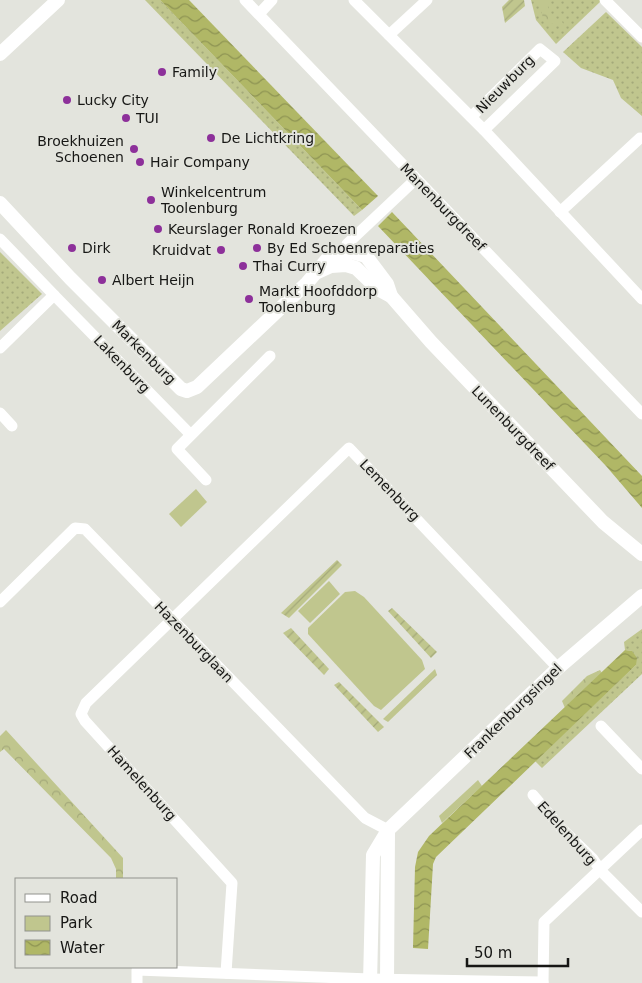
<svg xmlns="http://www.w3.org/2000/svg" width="642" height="983" viewBox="0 0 642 983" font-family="'DejaVu Sans',sans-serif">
  <defs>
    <pattern id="grass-dots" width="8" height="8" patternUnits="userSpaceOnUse" patternTransform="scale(1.25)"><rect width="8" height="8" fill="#c0c68e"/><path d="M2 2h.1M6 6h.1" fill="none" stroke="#a4a97a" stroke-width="1.8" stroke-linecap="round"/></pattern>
    <pattern id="forest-crowns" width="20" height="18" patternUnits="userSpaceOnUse" patternTransform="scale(1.25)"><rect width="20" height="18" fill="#c0c68e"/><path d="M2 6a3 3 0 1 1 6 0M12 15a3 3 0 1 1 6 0" fill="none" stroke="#a4a97a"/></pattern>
    <pattern id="garden-furrows" width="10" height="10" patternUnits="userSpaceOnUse" patternTransform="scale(1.25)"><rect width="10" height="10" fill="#c0c68e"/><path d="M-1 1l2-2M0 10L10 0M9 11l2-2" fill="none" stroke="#a4a97a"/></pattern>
    <pattern id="water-waves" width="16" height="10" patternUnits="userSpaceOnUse" patternTransform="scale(1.25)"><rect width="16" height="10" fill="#b0b766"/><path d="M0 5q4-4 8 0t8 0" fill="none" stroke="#8e9453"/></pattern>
  </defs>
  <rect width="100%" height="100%" fill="#e3e4dd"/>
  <g fill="url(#grass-dots)">
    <path d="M145,0H160L362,210L354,216Z"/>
    <path d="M531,0H600L601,1L556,44L536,20Z"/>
    <path d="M606,12L642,47V116L621,98L613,80L581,68L563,52Z"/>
    <path d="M0,252L42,294L0,331Z"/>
    <path d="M642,629V674L542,768L535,761L636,665L632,651L625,650L624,642Z"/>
  </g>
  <g fill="url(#forest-crowns)">
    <path d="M539,0H546L551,17L561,20L564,25L544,23Z"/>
    <path d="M600,670L602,673L565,708L562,701L587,676Z"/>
    <path d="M6,730L123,858V879H116V869L111,858L4,749L0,752V736Z"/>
    <path d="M478,780L482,786L442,823L439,816Z"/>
  </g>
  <g fill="#c0c68e">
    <path d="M196,489L207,502L181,527L169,514Z"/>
    <path d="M329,581L340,594L310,623L298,611Z"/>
    <path d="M355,591L364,597L422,660L425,669L381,710L374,706L308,634V628L345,592Z"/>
  </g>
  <g fill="url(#garden-furrows)">
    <path d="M509,0H524L525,6L505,23L502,7Z"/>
    <path d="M337,560L342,565L289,618L281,613Z"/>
    <path d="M392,608L437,652L431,658L388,611Z"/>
    <path d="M291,628L329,669L324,675L283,633Z"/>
    <path d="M435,669L437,675L388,722L383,719Z"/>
    <path d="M339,682L384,727L378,732L334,685Z"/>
  </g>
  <g fill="url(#water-waves)">
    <path d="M160,0H189L378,196L362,210Z"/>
    <path d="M392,212L642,476V508L606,466L378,226Z"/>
    <path d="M625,650L632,651L637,658L636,665L436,857L433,864L428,949L413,948L415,867L418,852L429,836Z"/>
  </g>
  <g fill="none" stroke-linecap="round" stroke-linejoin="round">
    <g stroke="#fff" stroke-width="11">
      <path d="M245,0L642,414"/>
      <path d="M354,0L484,130L642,299"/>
      <path d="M605,0L642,37"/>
      <path d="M259,14L272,0"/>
      <path d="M389,35L427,0"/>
      <path d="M471,117L540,49L555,61L484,130"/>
      <path d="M560,212L640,138"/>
      <path d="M0,239L54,295L0,348"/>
      <path d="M347,258V244L416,179"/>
      <path d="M54,295L190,434"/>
      <path d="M0,413L12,426"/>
      <path d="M206,480L177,449L270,356"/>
      <path d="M0,602L75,528L85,529L365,818L388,830"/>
      <path d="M601,726L642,769"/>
      <path d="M533,795L561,828L593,859L601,871L642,912"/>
      <path d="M226,973L232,883L85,721L81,714L86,703L349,448L558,668"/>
      <path d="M137,983V970L370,979L543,982"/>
      <path d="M543,983L544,922L642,830"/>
    </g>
    <g stroke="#fff" stroke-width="14">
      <path d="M0,54L58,0"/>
      <path d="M0,203L70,278L181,389L187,391L197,387L307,283L329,257L347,251L366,256L387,284L391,296"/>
      <path d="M318,272L331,266L346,265L356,268L378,289L391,296L431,342L603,522L642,554"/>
      <path d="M370,983L373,855L388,830L558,668L642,596"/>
      <path d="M387,983L388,831"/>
    </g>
  </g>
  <g fill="#8d309a" stroke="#e3e4dd" stroke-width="2">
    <circle cx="162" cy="72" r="5"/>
    <circle cx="67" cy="100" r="5"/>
    <circle cx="126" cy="118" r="5"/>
    <circle cx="211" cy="138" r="5"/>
    <circle cx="134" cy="149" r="5"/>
    <circle cx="140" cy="162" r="5"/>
    <circle cx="151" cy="200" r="5"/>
    <circle cx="158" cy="229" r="5"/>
    <circle cx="72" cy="248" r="5"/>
    <circle cx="257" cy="248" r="5"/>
    <circle cx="221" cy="250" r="5"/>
    <circle cx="243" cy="266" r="5"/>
    <circle cx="102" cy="280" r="5"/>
    <circle cx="249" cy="299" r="5"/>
  </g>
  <g text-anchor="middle" stroke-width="4" stroke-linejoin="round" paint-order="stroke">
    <g font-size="14" fill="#171715" stroke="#e3e4dd" text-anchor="start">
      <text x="172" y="77">Family</text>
      <text x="77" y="105">Lucky City</text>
      <text x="136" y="123">TUI</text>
      <text x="221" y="143">De Lichtkring</text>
      <text x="124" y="146" text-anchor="end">Broekhuizen<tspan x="124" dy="16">Schoenen</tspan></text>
      <text x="150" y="167">Hair Company</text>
      <text x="161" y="197">Winkelcentrum<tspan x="161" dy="16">Toolenburg</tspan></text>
      <text x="168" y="234">Keurslager Ronald Kroezen</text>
      <text x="82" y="253">Dirk</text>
      <text x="267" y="253">By Ed Schoenreparaties</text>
      <text x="211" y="255" text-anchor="end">Kruidvat</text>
      <text x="253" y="271">Thai Curry</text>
      <text x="112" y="285">Albert Heijn</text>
      <text x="259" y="296">Markt Hoofddorp<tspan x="259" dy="16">Toolenburg</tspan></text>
    </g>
    <g font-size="14" fill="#171715" stroke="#e3e4dd">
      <text transform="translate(505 84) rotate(-45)" y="5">Nieuwburg</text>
      <text transform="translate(443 207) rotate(46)" y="5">Manenburgdreef</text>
      <text transform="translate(144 352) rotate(45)" y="5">Markenburg</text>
      <text transform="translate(122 364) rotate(46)" y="5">Lakenburg</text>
      <text transform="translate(513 428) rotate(46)" y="5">Lunenburgdreef</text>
      <text transform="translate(390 490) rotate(46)" y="5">Lemenburg</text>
      <text transform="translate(194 642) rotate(46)" y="5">Hazenburglaan</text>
      <text transform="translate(513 711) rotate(-44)" y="5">Frankenburgsingel</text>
      <text transform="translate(142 783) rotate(48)" y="5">Hamelenburg</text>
      <text transform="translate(567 833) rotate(48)" y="5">Edelenburg</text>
    </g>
  </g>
  <rect x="15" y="878" width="162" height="90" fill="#e3e4dd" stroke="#91928d"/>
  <rect x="25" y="894" width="25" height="8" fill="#ffffff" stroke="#91928d"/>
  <text x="60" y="903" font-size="15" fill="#171715">Road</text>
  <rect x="25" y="916" width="25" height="15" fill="#c0c68e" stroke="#91928d"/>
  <text x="60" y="928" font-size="15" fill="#171715">Park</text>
  <rect x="25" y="940" width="25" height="15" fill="url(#water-waves)" stroke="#91928d"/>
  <text x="60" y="953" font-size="15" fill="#171715">Water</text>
  <path d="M467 958v8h101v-8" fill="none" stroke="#171715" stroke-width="2.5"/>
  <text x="474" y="958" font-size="15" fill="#171715" stroke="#e3e4dd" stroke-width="4" paint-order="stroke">50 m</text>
</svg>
